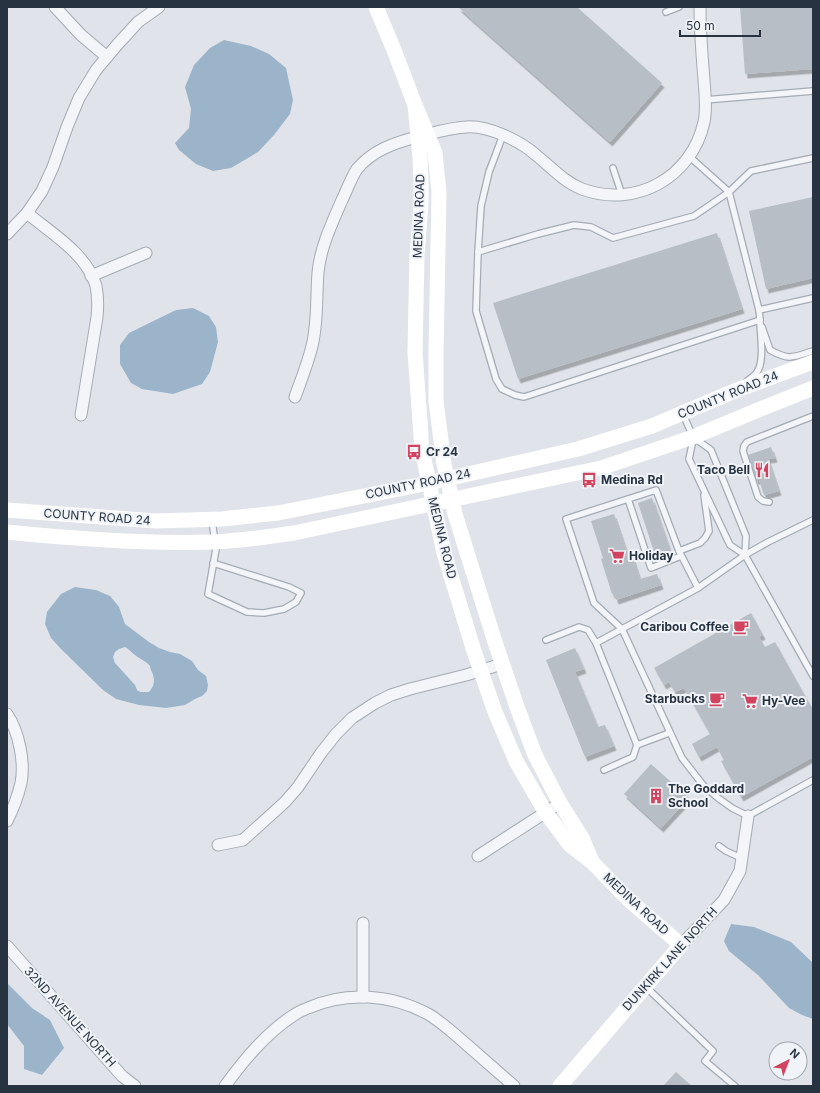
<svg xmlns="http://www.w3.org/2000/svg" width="820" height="1093" viewBox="0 0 820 1093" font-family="Inter,sans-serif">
  <defs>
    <filter id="shadow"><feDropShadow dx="2.5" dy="4.5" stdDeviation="0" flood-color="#0004"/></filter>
  </defs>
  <rect width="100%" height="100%" fill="#e0e4ea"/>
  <g fill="#9bb4ca" fill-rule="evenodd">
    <path d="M224,40L251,46L269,54L286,68L293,100L290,114L274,135L258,152L231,168L213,171L196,164L179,150L175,143L189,128L191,109L185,87L194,65L210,48Z"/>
    <path d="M193,308L209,316L216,327L218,342L210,372L202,384L173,394L142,389L131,383L120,364V345L129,333L176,310Z"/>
    <path d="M75,587L96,590L110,596L119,607L125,624L149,642L159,648L170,652L180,654L192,661L198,670L206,676L208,685L207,691L202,696L195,699L185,705L166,708L139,705L116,699L103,690L61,649L51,638L45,624L47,612L61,594ZM125,647C129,649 131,652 135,655C140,659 146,661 150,666C150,667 151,671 152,672C155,680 155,685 149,692H140L137,690L135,685L115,663L113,657L115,652L119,649Z"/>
    <path d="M731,924L754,927L791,942L813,963V1019L802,1015L789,1008L759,976L729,951L724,941Z"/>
    <path d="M7,983L32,1008L50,1020L64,1048L42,1075L24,1069V1046L7,1024Z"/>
  </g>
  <g fill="#b7bec6" filter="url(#shadow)">
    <path d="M458,7H577L662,83L610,142Z"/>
    <path d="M740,7H813V69L745,74Z"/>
    <path d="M813,197V278L766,289L749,211Z"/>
    <path d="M717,233L742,309L518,379L493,303Z"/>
    <path d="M771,447L775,458L768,459L779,491L764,495L759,480H756L748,455Z"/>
    <path d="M652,498L672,556L657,561L638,503Z"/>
    <path d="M614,514L627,553L631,552L640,579L657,574L661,585L616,600L614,593L612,594L601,559L603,558L591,521Z"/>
    <path d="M751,613L763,635L759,637L765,647L775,642L813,710V757L741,797L721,761L724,760L717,747L699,757L692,744L710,734L684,688L675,692L669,682L664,685L654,668Z"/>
    <path d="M575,648L584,669L575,672L598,727L605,725L614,746L585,757L546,660Z"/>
    <path d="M651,764L689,798L661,828L624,794Z"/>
    <path d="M676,1072L692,1086H663Z"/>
  </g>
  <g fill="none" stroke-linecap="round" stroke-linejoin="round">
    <defs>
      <g id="lane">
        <path d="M666,12L679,7"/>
        <path d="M705,100L813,91"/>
        <path d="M503,135L489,172L481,206L478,252L538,234L574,225L591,227L613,238L694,216L729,192L690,157"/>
        <path d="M813,158L751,171L729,192L759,310L813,298"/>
        <path d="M613,168L622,195"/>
        <path d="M478,252L476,311L496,379L502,389L515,395L524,397L760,320L759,310"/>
        <path d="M762,327L770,350C790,361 793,357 813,351"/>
        <path d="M747,381C750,378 755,376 757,372C765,360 760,335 760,320"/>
        <path d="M683,414L693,437L711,450L746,536L745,555"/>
        <path d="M693,440L689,459L730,545L745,555L813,676"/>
        <path d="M628,499L651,568L681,556"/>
        <path d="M769,502L763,501L758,497L743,451L744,446L747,442L813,416"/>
        <path d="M813,520L768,542L745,555L698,588L622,629L682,758L703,785L718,798L732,808L748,816L813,780"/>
        <path d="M212,521L216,549L208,594L247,612L264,613L284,609L296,602L301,593L289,587L213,563"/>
        <path d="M679,551L700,543L705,538L709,531L704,495"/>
        <path d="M546,640L579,627L588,630L596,643L622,629L594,603L566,519L656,490L679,551L698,588"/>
        <path d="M596,643L637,745L669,733"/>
        <path d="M604,770L633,757L637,745"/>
        <path d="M719,846L726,851L741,858"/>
        <path d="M646,987L713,1051L705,1061L735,1086"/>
      </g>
      <g id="street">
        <path d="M55,7L81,35L107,57"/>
        <path d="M27,213C51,233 87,254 96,286C98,296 98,307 97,317L81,415"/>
        <path d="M7,234L27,213L42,191L53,167L67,127L79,98L96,70L117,45L138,22L159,7"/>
        <path d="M91,276L146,253"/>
        <path d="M295,397C301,380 308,363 312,346C318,322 316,297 318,273C320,248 332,223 342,200C347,190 351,178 357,169C373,150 394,143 417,137C433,133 449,128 466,127C488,125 520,141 536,155C551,167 564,182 582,189C636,209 692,177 704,122C707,109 705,94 704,80C702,56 700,31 700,7"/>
        <path d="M7,714C19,732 25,762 21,783C18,796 13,809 7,821"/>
        <path d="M218,845L243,840L285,802L298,787L321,753L336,734L352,718L375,703L391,695L410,689L466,675L502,664"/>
        <path d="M478,856L560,803"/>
        <path d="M681,945L724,900L740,871L748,816"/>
        <path d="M7,946L122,1076L135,1086"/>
        <path d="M363,997V923"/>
        <path d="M225,1086C244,1060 266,1033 294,1015C298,1012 303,1010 308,1008C346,991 391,994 428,1014C442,1022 454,1034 466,1044C482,1058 498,1072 514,1086"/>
      </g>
    </defs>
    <use href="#lane" stroke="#a5abb4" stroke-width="8"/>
    <use href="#street" stroke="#a5abb4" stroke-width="13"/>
    <use href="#lane" stroke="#f3f5f8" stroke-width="5.5"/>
    <use href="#street" stroke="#f3f5f8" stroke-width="11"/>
    <g stroke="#fff" stroke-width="15">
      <path d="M376,7L394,50L415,105L435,153L439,192L436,353V401L444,464L455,514L494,639L517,707L535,755L560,803L582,838L591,859"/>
      <path d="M415,105L420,157L421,181V205L417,255L415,352L422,450L444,553L473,648L495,712L516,761L546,813L570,845L592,862L629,900L681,945L560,1086"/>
      <path d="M7,510L156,521L222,519L278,513L429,483L578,449L652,426L737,390L813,362"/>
      <path d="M7,532C75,539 144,544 213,542C240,541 267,537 294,533L601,468L693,437L763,408L813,388"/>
    </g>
  </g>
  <defs>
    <symbol id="bus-bare" viewBox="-9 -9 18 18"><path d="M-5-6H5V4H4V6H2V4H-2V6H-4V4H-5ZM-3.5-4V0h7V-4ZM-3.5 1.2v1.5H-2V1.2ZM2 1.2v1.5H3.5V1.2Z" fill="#d1435e" stroke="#f0f3f7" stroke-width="2.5" paint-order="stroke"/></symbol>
    <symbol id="restaurant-bare" viewBox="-9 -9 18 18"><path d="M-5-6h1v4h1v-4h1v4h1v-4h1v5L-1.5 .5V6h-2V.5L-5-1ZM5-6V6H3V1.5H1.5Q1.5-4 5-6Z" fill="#d1435e" stroke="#f0f3f7" stroke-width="2.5" paint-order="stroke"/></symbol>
    <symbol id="supermarket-bare" viewBox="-9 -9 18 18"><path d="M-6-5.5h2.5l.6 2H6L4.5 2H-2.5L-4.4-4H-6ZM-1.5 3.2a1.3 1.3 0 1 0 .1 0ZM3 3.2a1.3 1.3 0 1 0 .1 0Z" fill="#d1435e" stroke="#f0f3f7" stroke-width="2.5" paint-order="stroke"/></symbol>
    <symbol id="cafe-bare" viewBox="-9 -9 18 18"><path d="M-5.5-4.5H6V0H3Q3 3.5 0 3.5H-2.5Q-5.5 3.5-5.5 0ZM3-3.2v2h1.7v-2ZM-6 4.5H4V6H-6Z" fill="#d1435e" stroke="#f0f3f7" stroke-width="2.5" paint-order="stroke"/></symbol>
    <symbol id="building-bare" viewBox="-9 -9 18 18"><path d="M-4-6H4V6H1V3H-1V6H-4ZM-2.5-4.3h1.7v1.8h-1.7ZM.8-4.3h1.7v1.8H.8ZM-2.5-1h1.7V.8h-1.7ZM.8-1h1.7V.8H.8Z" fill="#d1435e" stroke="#f0f3f7" stroke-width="2.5" paint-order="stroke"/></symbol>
  </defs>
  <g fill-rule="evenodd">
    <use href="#bus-bare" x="403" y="441" width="22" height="22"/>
    <use href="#restaurant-bare" x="751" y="459" width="22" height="22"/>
    <use href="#bus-bare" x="578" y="469" width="22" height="22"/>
    <use href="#supermarket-bare" x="606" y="545" width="22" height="22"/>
    <use href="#cafe-bare" x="730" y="616" width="22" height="22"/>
    <use href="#cafe-bare" x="706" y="688" width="22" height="22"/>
    <use href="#supermarket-bare" x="739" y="690" width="22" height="22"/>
    <use href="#building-bare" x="645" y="785" width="22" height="22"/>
  </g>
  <g text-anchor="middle" stroke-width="4" stroke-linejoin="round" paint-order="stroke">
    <g font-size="12" fill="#283341" stroke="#f0f3f7">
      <text transform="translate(419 216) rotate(-88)" y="4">MEDINA ROAD</text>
      <text transform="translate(728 395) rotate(-22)" y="4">COUNTY ROAD 24</text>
      <text transform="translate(418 484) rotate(-12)" y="4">COUNTY ROAD 24</text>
      <text transform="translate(97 517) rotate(4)" y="4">COUNTY ROAD 24</text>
      <text transform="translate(442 538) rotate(76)" y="4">MEDINA ROAD</text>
      <text transform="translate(636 904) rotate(43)" y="4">MEDINA ROAD</text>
      <text transform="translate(670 959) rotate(-48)" y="4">DUNKIRK LANE NORTH</text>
      <text transform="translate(70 1017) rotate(48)" y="4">32ND AVENUE NORTH</text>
    </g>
    <g font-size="12" font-weight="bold" fill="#283341" stroke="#f0f3f7" text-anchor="start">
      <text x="426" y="456">Cr 24</text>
      <text x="750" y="474" text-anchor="end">Taco Bell</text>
      <text x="601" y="484">Medina Rd</text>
      <text x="629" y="560">Holiday</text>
      <text x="729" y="631" text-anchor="end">Caribou Coffee</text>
      <text x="705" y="703" text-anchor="end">Starbucks</text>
      <text x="762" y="705">Hy-Vee</text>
      <text x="668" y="793">The Goddard<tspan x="668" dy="14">School</tspan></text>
    </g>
  </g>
  <rect width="820" height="1093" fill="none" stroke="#283341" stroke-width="16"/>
  <g transform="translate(788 1061) rotate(42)"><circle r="19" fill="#f0f3f7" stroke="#a0a6ae"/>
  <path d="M0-3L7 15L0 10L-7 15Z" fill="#d1435e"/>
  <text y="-6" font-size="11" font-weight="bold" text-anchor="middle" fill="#283341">N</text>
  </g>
  <path d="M680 30v6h80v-6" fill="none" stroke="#283341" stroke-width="2"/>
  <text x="686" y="30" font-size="12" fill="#283341" stroke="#f0f3f7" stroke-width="3" paint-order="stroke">50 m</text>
</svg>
